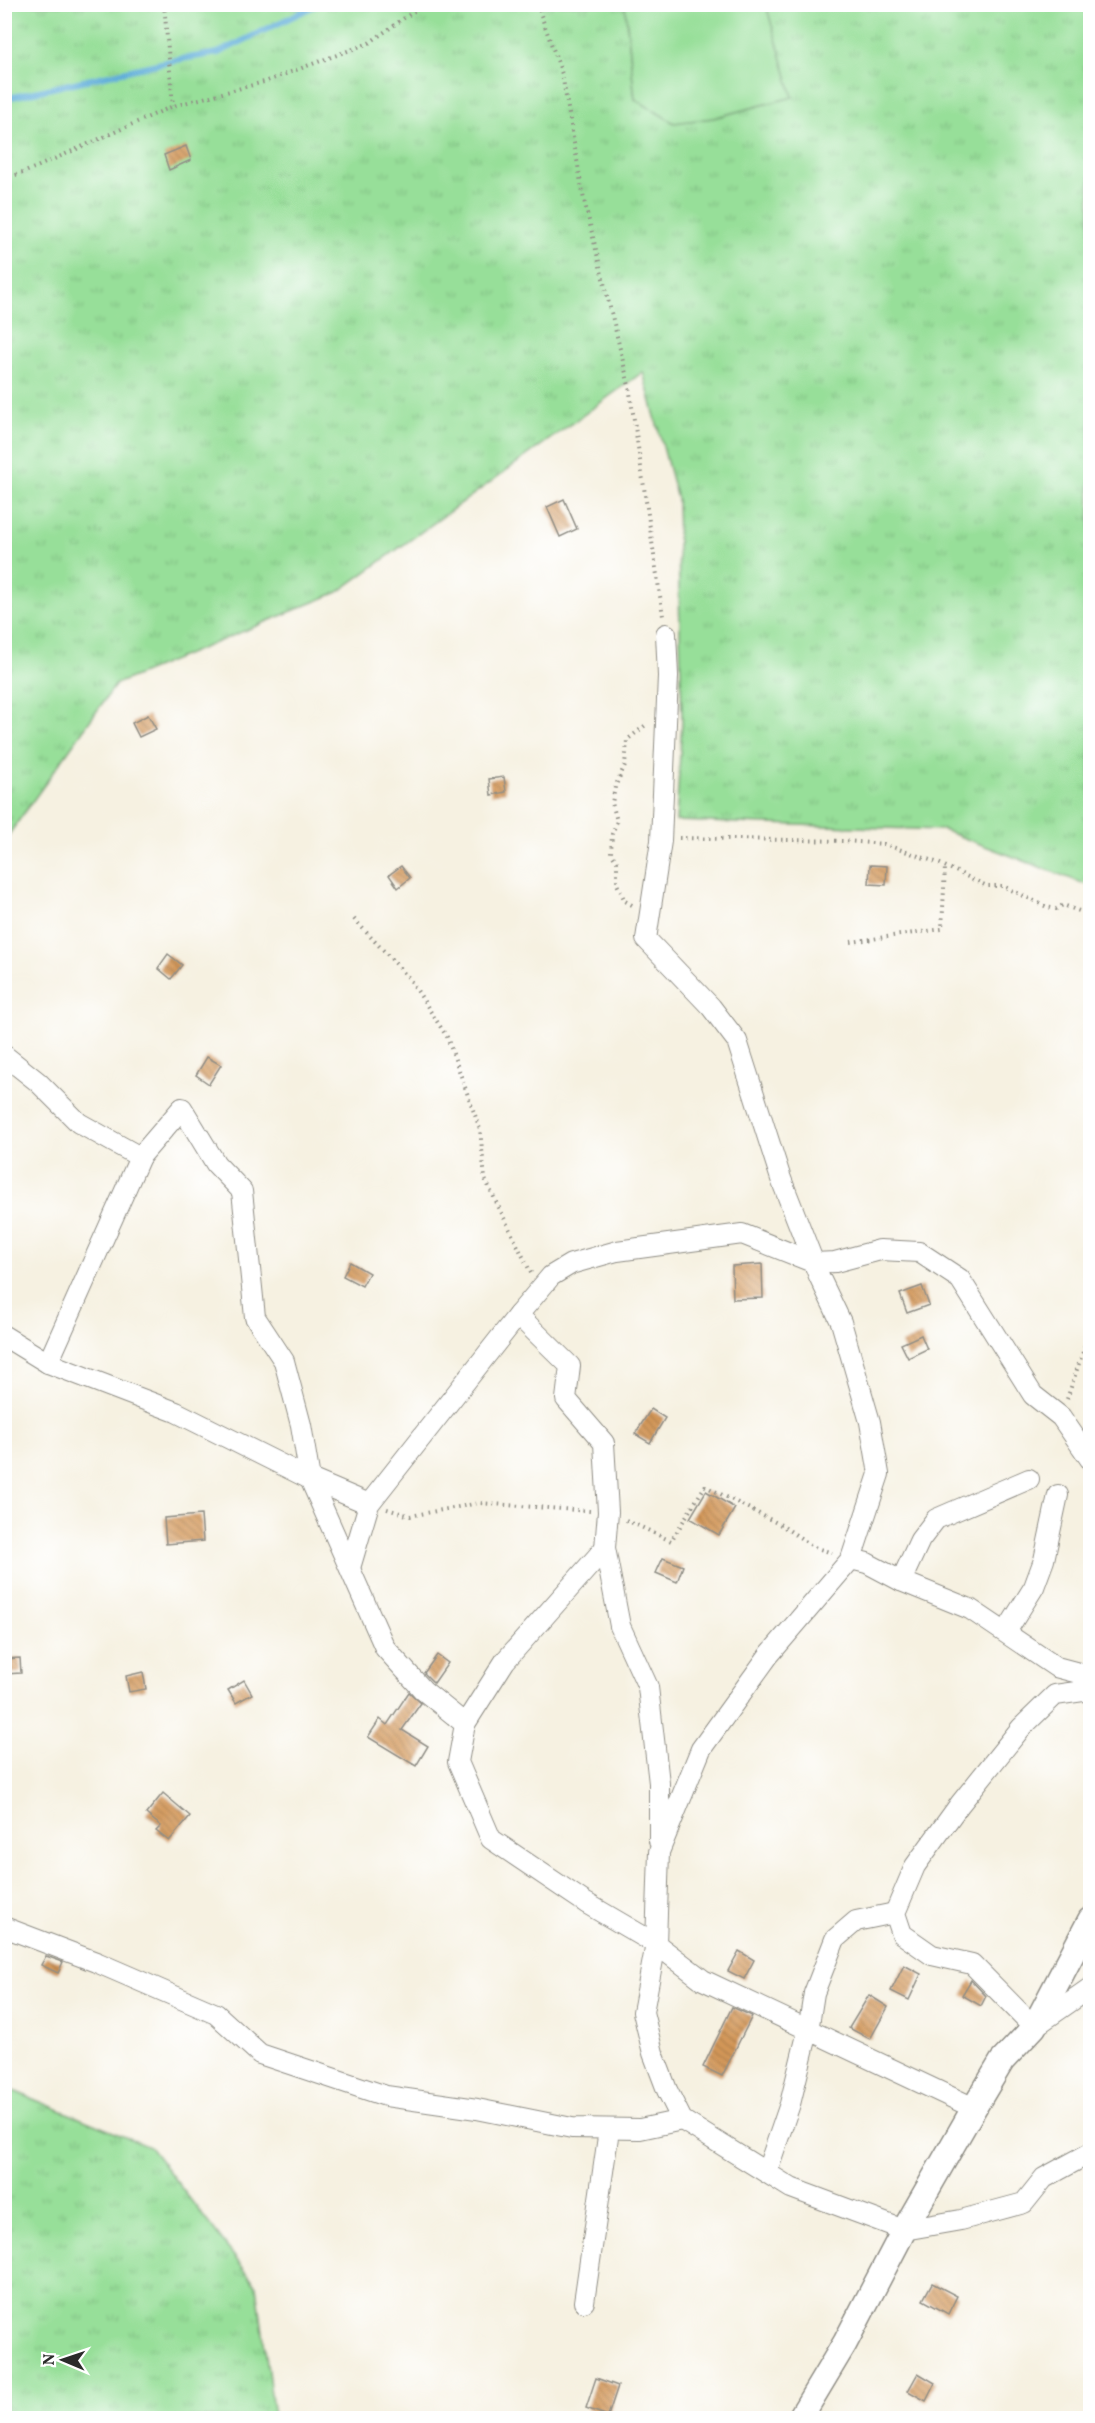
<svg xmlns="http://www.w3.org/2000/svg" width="1095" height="2423" viewBox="0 0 1095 2423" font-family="Vollkorn,serif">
  <defs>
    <pattern id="grass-tufts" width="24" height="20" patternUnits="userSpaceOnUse" patternTransform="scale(1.5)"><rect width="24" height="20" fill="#97df99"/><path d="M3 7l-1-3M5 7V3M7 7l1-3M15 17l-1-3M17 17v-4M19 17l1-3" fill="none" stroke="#82c084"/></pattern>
    <pattern id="building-back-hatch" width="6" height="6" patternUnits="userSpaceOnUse" patternTransform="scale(1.5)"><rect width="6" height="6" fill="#d39758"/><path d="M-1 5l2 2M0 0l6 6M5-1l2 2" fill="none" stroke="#ab7b49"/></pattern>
  </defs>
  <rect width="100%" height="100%" fill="#fff"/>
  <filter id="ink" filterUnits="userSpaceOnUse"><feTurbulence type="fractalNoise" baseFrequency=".0167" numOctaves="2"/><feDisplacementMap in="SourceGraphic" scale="12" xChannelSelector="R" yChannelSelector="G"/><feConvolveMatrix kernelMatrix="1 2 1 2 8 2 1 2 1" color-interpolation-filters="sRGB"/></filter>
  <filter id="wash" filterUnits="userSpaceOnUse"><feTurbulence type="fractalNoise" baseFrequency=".008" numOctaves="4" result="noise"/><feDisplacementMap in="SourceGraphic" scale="24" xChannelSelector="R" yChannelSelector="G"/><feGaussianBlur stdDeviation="1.35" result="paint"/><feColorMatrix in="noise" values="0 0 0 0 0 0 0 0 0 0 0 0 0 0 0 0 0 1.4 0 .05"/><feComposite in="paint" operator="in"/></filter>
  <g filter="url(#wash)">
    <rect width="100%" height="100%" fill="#f6f1e1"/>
    <g fill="url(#grass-tufts)" stroke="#618562" stroke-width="1.5">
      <path d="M5,5H625L635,99L772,30L766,5H1090V886L943,830L676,821L682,720L677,499L643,372L338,592L116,684L5,840Z"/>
      <path d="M4,2087L150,2147L257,2286L274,2418H5Z"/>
    </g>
    <path fill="#97df99" stroke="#618562" stroke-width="1.5" d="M625,5H766L793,97L713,118L674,123L635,99Z"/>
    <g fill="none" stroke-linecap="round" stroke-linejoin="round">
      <path stroke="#61aeda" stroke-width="6" d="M4,99L170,61L218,53L318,4"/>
    </g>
    <g id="blocks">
      <g fill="url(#building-back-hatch)">
        <path d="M186,146L191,160L169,170L164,155Z"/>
        <path d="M564,499L577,529L560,537L547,507Z"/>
        <path d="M148,715L156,729L139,737L132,723Z"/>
        <path d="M504,777L506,792L491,795L489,779Z"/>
        <path d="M870,865L887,866L886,885L869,884Z"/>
        <path d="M401,866L410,878L398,888L389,875Z"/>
        <path d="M168,954L182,965L171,979L158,968Z"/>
        <path d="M207,1057L221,1065L209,1084L196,1075Z"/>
        <path d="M350,1262L369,1273L362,1286L343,1276Z"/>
        <path d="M762,1264L763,1298L733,1299L732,1266Z"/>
        <path d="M922,1286L929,1305L907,1313L900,1294Z"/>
        <path d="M921,1335L927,1349L908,1358L901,1344Z"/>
        <path d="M651,1409L665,1418L650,1443L635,1434Z"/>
        <path d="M706,1491L735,1508L719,1535L690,1518Z"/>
        <path d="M201,1515L203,1541L166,1544L164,1518Z"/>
        <path d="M663,1558L683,1566L677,1582L656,1573Z"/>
        <path d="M437,1655L448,1663L434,1683L424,1673Z"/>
        <path d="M20,1658L21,1673L4,1674V1659Z"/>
        <path d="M143,1672L146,1689L129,1692L126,1676Z"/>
        <path d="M244,1680L252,1694L236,1703L228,1690Z"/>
        <path d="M409,1692L421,1703L402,1730L428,1746L416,1766L368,1737L380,1719L387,1725Z"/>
        <path d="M163,1793L190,1816L169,1841L156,1831L161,1826L146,1814Z"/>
        <path d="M739,1951L754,1960L744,1979L728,1971Z"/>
        <path d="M46,1956L63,1962L58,1973L41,1965Z"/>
        <path d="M904,1965L921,1974L909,2000L891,1991Z"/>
        <path d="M971,1980L986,1996L981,2006L962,1995Z"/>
        <path d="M869,1995L888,2007L870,2039L849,2028Z"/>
        <path d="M732,2007L752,2016L722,2076L703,2067Z"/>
        <path d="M932,2283L957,2296L948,2314L923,2300Z"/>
        <path d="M918,2373L935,2383L926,2401L908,2391Z"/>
        <path d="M596,2378L618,2386L608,2416L586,2408Z"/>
      </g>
    </g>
  </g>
  <g filter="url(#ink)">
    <use href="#blocks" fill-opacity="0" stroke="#908e86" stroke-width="1.5"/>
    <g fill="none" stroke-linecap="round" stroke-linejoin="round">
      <defs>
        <g id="minor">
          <path d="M666,634L668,676L661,841L646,939L711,1007L737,1041L781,1179L819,1276L841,1322L870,1422L879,1474L851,1559L769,1655L701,1749L659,1852L656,1944L643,2012L653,2053L667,2090L682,2120L791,2188L904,2230L961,2220L1024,2203L1044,2178L1090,2153"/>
          <path d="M4,1055L38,1082L79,1123L140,1157"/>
          <path d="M518,1315L570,1366L566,1399L604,1443L608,1512L605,1548L620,1626L648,1687L659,1783V1841"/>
          <path d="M4,1336L48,1363L176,1412L310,1479L369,1504"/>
          <path d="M48,1363L140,1157L182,1108L216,1164L242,1191L255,1317L284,1361L301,1425L310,1479L385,1648L423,1690L465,1724L458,1762L491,1839L586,1903L656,1944L703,1980L974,2108"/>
          <path d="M851,1559L867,1563L901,1581L970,1609L1056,1667L1090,1676"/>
          <path d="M350,1568L369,1504L518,1315L551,1276L571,1264L617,1251L742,1234L815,1263L835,1262L880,1250L919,1252L960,1279L1033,1395L1061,1417L1090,1459"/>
          <path d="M901,1581L920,1540L936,1519L1029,1479"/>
          <path d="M1006,1632L1034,1587L1044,1560L1058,1495"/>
          <path d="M1090,1690L1055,1695L1021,1728L960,1804L915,1866L895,1913L902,1934L932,1955L972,1964L1034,2027L1090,1988"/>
          <path d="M465,1724L505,1661L605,1548"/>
          <path d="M4,1927L96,1962L216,2014L260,2054L386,2096L477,2109L572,2128L640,2129L682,2120"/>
          <path d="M767,2171L790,2104L808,2031L814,1993L835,1939L856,1921L895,1913"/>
          <path d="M584,2302L609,2130"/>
        </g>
        <path id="tertiary" d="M800,2418L845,2343L904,2230L974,2108L1002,2061L1034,2027L1090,1920"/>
      </defs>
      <use href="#minor" stroke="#908e86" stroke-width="22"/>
      <use href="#tertiary" stroke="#908e86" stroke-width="27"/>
      <g stroke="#908e86" stroke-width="4" stroke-dasharray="1.5 4.5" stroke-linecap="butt">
        <path d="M164,4L173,106"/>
        <path d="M537,4L562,74L584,200L629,386L663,616"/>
        <path d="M4,178L23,173L173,106L264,82L369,43L424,4"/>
        <path d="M679,838L845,841L884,844L936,862L987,886H1003L1047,907L1056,909L1063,905L1090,915"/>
        <path d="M632,905L625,901L617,884V862L611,853L612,834L617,821L612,803L615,787L625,765L627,740L647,724"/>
        <path d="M354,919L409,978L447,1037L480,1129L485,1179L531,1273"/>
        <path d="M851,942L942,929L945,867"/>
        <path d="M1067,1399L1090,1331"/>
        <path d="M387,1509L410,1516L479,1503L590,1511"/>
        <path d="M626,1520L671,1541L705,1486L781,1525L814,1547L832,1553"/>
      </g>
      <use href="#minor" stroke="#fff" stroke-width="20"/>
      <use href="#tertiary" stroke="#fff" stroke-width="24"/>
    </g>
  </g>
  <rect width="1095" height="2423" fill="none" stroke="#fff" stroke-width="24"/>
  <g transform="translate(63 2360) rotate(272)" stroke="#ffffff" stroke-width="4.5" paint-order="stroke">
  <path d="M0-4.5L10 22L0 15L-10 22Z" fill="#2b2b2b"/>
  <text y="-9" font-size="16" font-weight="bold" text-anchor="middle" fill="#2b2b2b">N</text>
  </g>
</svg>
